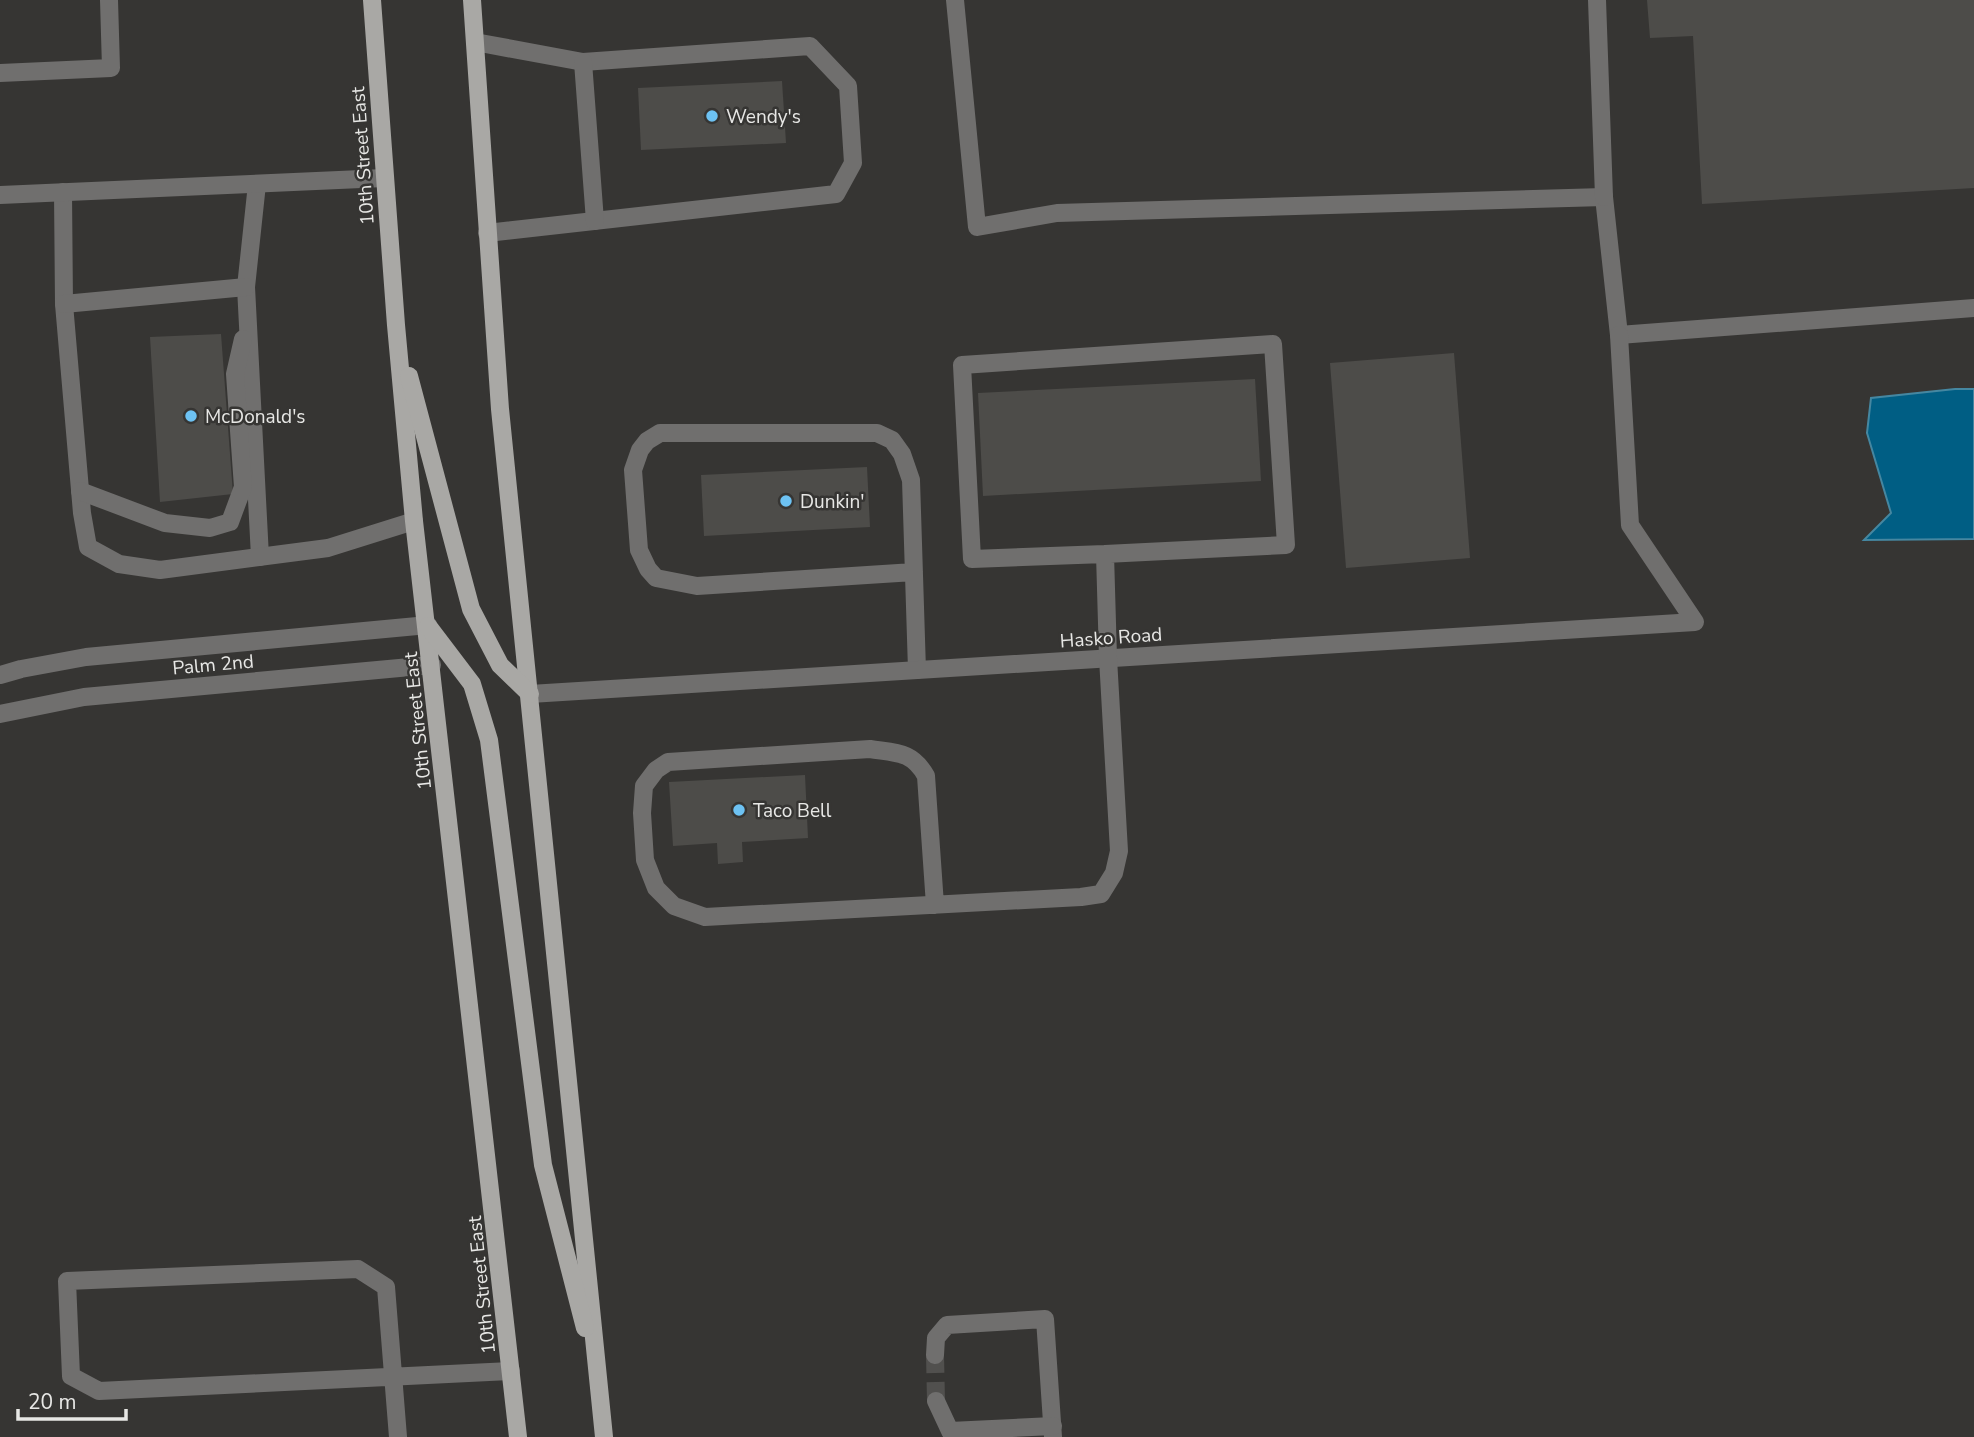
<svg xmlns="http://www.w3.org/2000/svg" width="1974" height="1437" viewBox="0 0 1974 1437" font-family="'Nunito Sans',sans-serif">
  <rect width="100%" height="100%" fill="#363533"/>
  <path fill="#005e84" stroke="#4587a1" stroke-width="2" d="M1955,389H1974V539L1864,540L1891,513L1867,433L1871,398Z"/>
  <g fill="#4d4c49">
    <path d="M1647,0H1974V188L1702,204L1693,36L1650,38Z"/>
    <path d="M782,81L786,143L641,150L638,88Z"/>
    <path d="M221,334L233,494L160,502L150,337Z"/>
    <path d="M1454,353L1470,558L1346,568L1330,363Z"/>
    <path d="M1255,379L1261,481L983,496L978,393Z"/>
    <path d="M867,467L870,527L704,536L701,475Z"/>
    <path d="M805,775L808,838L742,842L743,862L718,864L717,843L673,846L669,782Z"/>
  </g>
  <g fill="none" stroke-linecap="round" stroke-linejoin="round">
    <path stroke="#51504e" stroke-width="18" stroke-dasharray="18 9" stroke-linecap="butt" d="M935,1355L936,1401"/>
    <g stroke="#706f6e" stroke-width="18">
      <path d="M955,0L977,227L1057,213L1604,197L1619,335L1974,308"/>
      <path d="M1597,0L1604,197"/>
      <path d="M475,42L583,62L810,46L848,86L853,163L836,194L487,233"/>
      <path d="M583,62L595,221"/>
      <path d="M0,73L111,68L109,0"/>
      <path d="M257,184L246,287L260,557"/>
      <path d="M63,192L64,304L82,513L88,547L119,564L160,570L328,548L414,521"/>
      <path d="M0,195L384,178"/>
      <path d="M64,304L246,287"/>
      <path d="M80,491L165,523L210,528L230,522L243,487L235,374L243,339"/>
      <path d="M914,572L697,586L656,578L648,569L639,550L633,470L640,450L647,441L660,433H877L892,440L902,454L911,480L917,670"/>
      <path d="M0,675L21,669L86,657L428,625"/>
      <path d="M530,694L1695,622L1630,525L1619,335"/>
      <path d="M0,714L84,697L432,665"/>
      <path d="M935,905L926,776C912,751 896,753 870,749L668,762L656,770L644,786L642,813L645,860L656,888L674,906L705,917L1081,897L1101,894L1114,873L1119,851L1108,658L1105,554L1286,545L1273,344L962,365L972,559L1105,554"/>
      <path d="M935,1355L936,1338L947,1325L1045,1319L1053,1437"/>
      <path d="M936,1401L950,1431L1053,1426"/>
      <path d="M398,1437L386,1287L358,1269L67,1281L71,1376L99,1391L511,1371"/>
    </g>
    <g stroke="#a9a8a5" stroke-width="18">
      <path d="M372,0L396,325L414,521L518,1437"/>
      <path d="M472,0L500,409L604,1437"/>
      <path d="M409,376L471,609L500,665L530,694"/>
      <path d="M428,626L472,684L489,740L543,1165L585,1328"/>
    </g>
  </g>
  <g fill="#6dc2f3" stroke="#363533" stroke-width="2.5">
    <circle cx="712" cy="116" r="7"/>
    <circle cx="191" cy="416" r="7"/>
    <circle cx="786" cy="501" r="7"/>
    <circle cx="739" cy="810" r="7"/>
  </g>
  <g text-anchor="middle" stroke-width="5" stroke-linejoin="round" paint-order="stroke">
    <g font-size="19" fill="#e7e7e5" stroke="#363533" text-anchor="start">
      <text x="726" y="123">Wendy's</text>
      <text x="205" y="423">McDonald's</text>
      <text x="800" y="508">Dunkin'</text>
      <text x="753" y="817">Taco Bell</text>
    </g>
    <g font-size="19" fill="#e7e7e5" stroke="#363533">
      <text transform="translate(362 156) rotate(-94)" y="7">10th Street East</text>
      <text transform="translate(1111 637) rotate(-4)" y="7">Hasko Road</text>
      <text transform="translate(213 664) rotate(-5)" y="7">Palm 2nd</text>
      <text transform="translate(417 721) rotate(-96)" y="7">10th Street East</text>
      <text transform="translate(481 1285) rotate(-96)" y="7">10th Street East</text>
    </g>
  </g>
  <path d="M18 1409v10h108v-10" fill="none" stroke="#e7e7e5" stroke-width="3.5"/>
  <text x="28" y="1409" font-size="21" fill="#e7e7e5" stroke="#363533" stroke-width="5" paint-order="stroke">20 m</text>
</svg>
